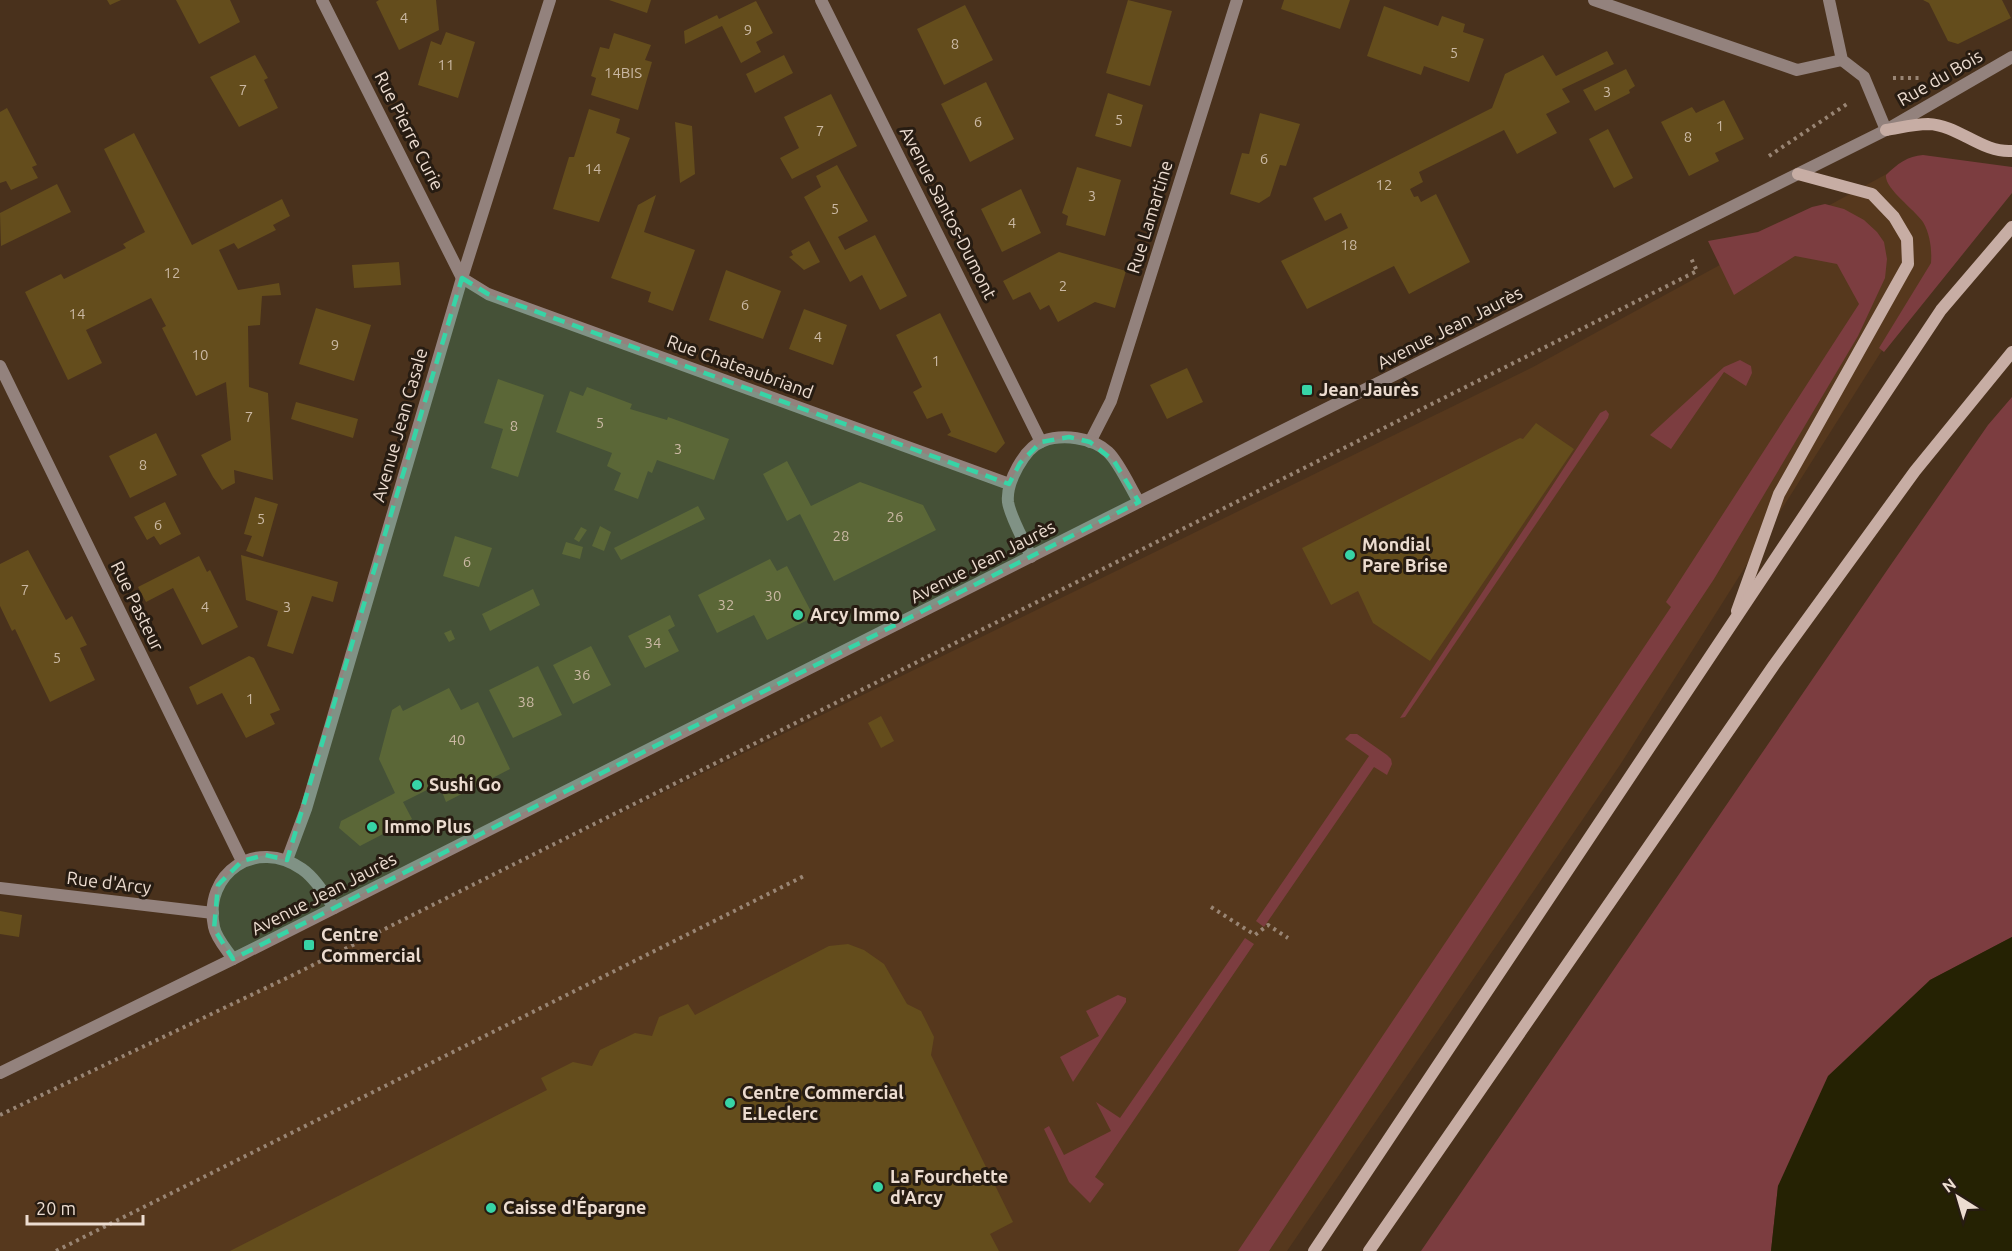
<svg xmlns="http://www.w3.org/2000/svg" width="2012" height="1251" viewBox="0 0 2012 1251" font-family="Ubuntu,sans-serif">
  <rect width="100%" height="100%" fill="#49311c"/>
  <path fill="#56381d" d="M1914,159L2012,187L1881,352L1620,765L1287,1251H0V1117L1533,367Z"/>
  <g fill="#7c3d40">
    <path d="M1923,155L2012,167V193L1884,352L1879,348L1931,263C1932,249 1930,234 1923,222C1914,209 1884,188 1886,175C1897,164 1908,156 1923,155Z"/>
    <path d="M1825,204L1844,209L1864,220L1877,232L1884,242L1887,259L1885,278L1858,336L1714,579L1269,1251H1238L1671,607L1666,602L1859,304L1837,264L1795,256L1734,295L1708,241L1758,232L1812,207Z"/>
    <path d="M1740,360L1751,366L1752,373L1746,386L1724,372L1671,449L1650,435L1724,367Z"/>
    <path d="M2012,397V937L1930,980L1778,1186L1771,1251H1421L1890,566L1988,425Z"/>
    <path d="M1606,410L1609,414L1608,418L1405,717L1400,718L1600,413Z"/>
    <path d="M1350,734H1357L1387,755L1391,759L1392,764L1387,775L1374,767L1264,927L1256,921L1369,756L1345,739Z"/>
    <path d="M1245,938L1254,944L1095,1177L1104,1184L1090,1203L1069,1182L1044,1129L1049,1126L1064,1155L1111,1131L1096,1102L1120,1118Z"/>
    <path d="M1118,995L1126,998V1002L1073,1082L1060,1057L1099,1036L1086,1011Z"/>
  </g>
  <path fill="#252203" d="M2012,937V1251H1771L1778,1186L1828,1076L1930,980Z"/>
  <g fill="#644d1c">
    <path d="M107,0H121L110,5Z"/>
    <path d="M176,0H230L240,22L199,44Z"/>
    <path d="M379,0H436L439,30L399,50L376,2Z"/>
    <path d="M609,0H651L647,13Z"/>
    <path d="M1128,0L1172,11L1150,86L1106,73Z"/>
    <path d="M1284,0H1350L1340,29L1281,9Z"/>
    <path d="M1923,0H2002L2011,18L1958,44L1948,41L1929,3Z"/>
    <path d="M756,1L773,33L756,42L761,52L741,63L722,26L685,44L684,31L717,15L719,19Z"/>
    <path d="M965,5L993,60L944,85L917,29Z"/>
    <path d="M1384,6L1438,26L1442,16L1465,24L1463,32L1484,39L1469,82L1424,66L1421,75L1367,56Z"/>
    <path d="M446,32L475,42L458,98L418,85L431,41L441,45Z"/>
    <path d="M614,33L651,45L645,60L652,62L638,110L591,95L596,78L591,76L600,47L609,49Z"/>
    <path d="M1607,51L1614,64L1562,89L1570,102L1546,114L1557,133L1517,154L1504,130L1419,172L1423,182L1410,189L1414,197L1418,196L1421,202L1436,194L1470,262L1409,294L1394,266L1307,309L1281,261L1348,228L1341,213L1325,221L1313,198L1492,108L1505,74L1543,55L1556,76Z"/>
    <path d="M255,55L268,78L264,80L278,108L239,127L210,77Z"/>
    <path d="M784,55L793,73L755,93L746,74Z"/>
    <path d="M1626,69L1635,86L1629,90L1630,93L1595,111L1583,90Z"/>
    <path d="M986,82L1014,139L970,162L941,104Z"/>
    <path d="M1108,93L1143,105L1131,147L1095,136Z"/>
    <path d="M831,94L857,146L792,179L780,158L799,148L784,117Z"/>
    <path d="M1724,100L1744,139L1715,153L1719,161L1689,176L1661,122L1692,107L1696,113Z"/>
    <path d="M7,108L37,165L32,167L38,178L11,190L6,181L0,183V112Z"/>
    <path d="M589,109L620,119L616,133L630,138L599,222L553,209L569,157H574Z"/>
    <path d="M1260,113L1300,124L1286,166L1280,165L1270,196L1259,203L1230,194L1242,153L1249,154Z"/>
    <path d="M675,122L692,126L695,174L680,183Z"/>
    <path d="M1608,129L1633,178L1614,188L1589,139Z"/>
    <path d="M134,133L192,245L282,199L290,216L273,225L276,230L238,249L234,243L219,250L238,290L279,283L281,295L262,296L260,325L248,326L249,387L268,393L273,480L234,470L235,483L222,490L213,477L201,455L231,440L226,382L196,396L162,328L166,326L151,298L86,330L102,363L68,380L25,292L61,274L64,279L126,248L123,244L145,232L104,149Z"/>
    <path d="M837,165L868,221L838,237L845,250L875,235L907,296L880,310L862,275L850,282L804,197L821,187L816,176Z"/>
    <path d="M1077,167L1121,180L1105,236L1066,225L1068,216L1062,213Z"/>
    <path d="M57,184L71,212L1,246L0,213Z"/>
    <path d="M1021,189L1041,233L1002,252L981,209Z"/>
    <path d="M656,195L644,232L695,250L673,311L648,302L651,292L611,278L638,205Z"/>
    <path d="M809,241L820,262L804,270L789,257L793,255L791,251Z"/>
    <path d="M1059,252L1126,271L1115,308L1095,302L1058,322L1049,305L1040,310L1030,292L1013,300L1003,281Z"/>
    <path d="M399,262L401,285L354,288L352,265Z"/>
    <path d="M726,270L781,291L763,339L709,320Z"/>
    <path d="M316,308L371,325L354,381L299,364Z"/>
    <path d="M804,309L847,325L833,365L789,349Z"/>
    <path d="M940,313L1005,443L996,453L947,435L951,432L942,413L927,419L913,392L922,387L896,335Z"/>
    <path d="M1187,368L1203,402L1167,419L1150,385Z"/>
    <path d="M498,379L544,395L518,477L491,468L503,429L484,423Z"/>
    <path d="M587,387L632,404L630,409L667,420L668,417L729,439L714,480L657,460L652,473L648,471L638,499L614,490L621,473L607,466L612,453L556,432L570,391L583,396Z"/>
    <path d="M296,402L358,419L353,438L291,419Z"/>
    <path d="M1536,423L1574,449L1430,661L1373,623L1358,591L1331,605L1302,548L1520,438L1523,439Z"/>
    <path d="M156,433L177,475L130,498L109,456Z"/>
    <path d="M787,461L811,506L860,482L923,505L936,530L834,581L800,514L787,521L763,474Z"/>
    <path d="M255,497L278,504L263,557L246,551L252,536L244,534Z"/>
    <path d="M165,502L181,534L160,545L154,536L147,540L134,517Z"/>
    <path d="M698,506L705,519L621,560L614,548Z"/>
    <path d="M600,526L611,532L604,551L592,546Z"/>
    <path d="M581,527L587,530L579,542L574,539Z"/>
    <path d="M455,536L492,548L479,587L443,576Z"/>
    <path d="M566,542L583,547L580,559L562,554Z"/>
    <path d="M28,550L66,620L72,616L87,645L80,648L95,680L50,702L15,629L12,631L0,606V564Z"/>
    <path d="M241,555L338,582L333,602L312,596L293,654L267,646L278,611L246,600Z"/>
    <path d="M199,556L207,572L210,570L238,627L202,645L173,588L146,602L138,587Z"/>
    <path d="M770,559L777,571L787,566L814,617L767,640L754,615L717,633L698,595Z"/>
    <path d="M533,589L540,605L490,631L482,614Z"/>
    <path d="M670,615L675,626L668,630L679,651L645,668L628,636Z"/>
    <path d="M451,630L455,639L449,642L444,633Z"/>
    <path d="M591,646L611,685L573,704L553,665Z"/>
    <path d="M249,656L254,658L280,710L270,714L275,724L246,738L222,693L197,705L189,687Z"/>
    <path d="M538,666L562,715L513,738L489,690Z"/>
    <path d="M449,688L461,710L478,702L510,769L446,802L439,784L403,802L412,819L360,846L339,828L341,821L395,793L379,759L392,710L400,705L403,711Z"/>
    <path d="M881,716L894,741L881,748L868,723Z"/>
    <path d="M0,911L22,915L19,937L0,934Z"/>
    <path d="M848,944L864,950L884,964L907,1004L921,1011L934,1037L931,1055L1013,1222L990,1234L999,1251H230L547,1090L541,1078L573,1062L592,1066L600,1050L635,1033L652,1036L659,1017L688,1004L695,1015L829,946Z"/>
  </g>
  <g fill="none" stroke-linecap="round" stroke-linejoin="round">
    <g stroke="#998574" stroke-width="4" stroke-dasharray="3 4.5" stroke-linecap="butt">
      <path d="M1893,78H1921"/>
      <path d="M1769,156L1847,104"/>
      <path d="M1211,907L1255,935L1268,925L1288,938"/>
      <path d="M0,1115L293,975L1697,271L1690,256"/>
      <path d="M56,1251L804,876"/>
    </g>
    <g stroke="#93827d" stroke-width="12">
      <path d="M322,0L462,278L488,294L1009,484"/>
      <path d="M821,0L1041,442"/>
      <path d="M1594,0L1797,70L1842,60"/>
      <path d="M1829,0L1842,60L1864,77L1886,130L2012,57"/>
      <path d="M0,366L242,861"/>
      <path d="M1090,442L1111,401L1237,0"/>
      <path d="M1031,557C1025,542 1010,517 1008,502C1006,483 1024,448 1043,441C1062,434 1092,437 1108,452C1119,462 1131,489 1139,502"/>
      <path d="M287,860L306,809L462,278L550,0"/>
      <path d="M0,888L213,913"/>
      <path d="M233,959C227,950 216,938 214,927C203,873 256,837 302,869C315,878 325,895 334,908"/>
    </g>
    <path stroke="#93827d" stroke-width="12" d="M0,1073L233,959L1139,502L1886,130"/>
    <g stroke="#c7ada4" stroke-width="12">
      <path d="M1886,130C1899,128 1914,124 1928,124C1959,125 1981,153 2012,151"/>
      <path d="M1737,611L1779,494L1908,264L1907,239L1894,217L1872,194L1798,174"/>
      <path d="M1314,1251L1941,310L2012,227"/>
      <path d="M1369,1251L1774,665L1915,471L2012,352"/>
    </g>
  </g>
  <path fill="#37d4a6" fill-opacity="0.2" stroke="#37d4a6" stroke-width="4.5" stroke-dasharray="12 8" stroke-linejoin="round" d="M462,278L488,294L1009,484L1020,463L1041,442L1069,437L1090,442L1114,461L1139,502L233,959L214,929L218,885L242,861L265,855L287,860Z"/>
  <g fill="#37d4a6" stroke="#271c12" stroke-width="2">
    <rect x="1301" y="384" width="12" height="12" rx="3"/>
    <circle cx="1350" cy="555" r="6"/>
    <circle cx="798" cy="615" r="6"/>
    <circle cx="417" cy="785" r="6"/>
    <circle cx="372" cy="827" r="6"/>
    <rect x="303" y="939" width="12" height="12" rx="3"/>
    <circle cx="730" cy="1103" r="6"/>
    <circle cx="878" cy="1187" r="6"/>
    <circle cx="491" cy="1208" r="6"/>
  </g>
  <g text-anchor="middle" stroke-width="6" stroke-linejoin="round" paint-order="stroke">
    <g font-size="15" fill="#cab8a3">
      <text x="404" y="23">4</text>
      <text x="748" y="35">9</text>
      <text x="955" y="49">8</text>
      <text x="1454" y="58">5</text>
      <text x="446" y="70">11</text>
      <text x="623" y="78">14BIS</text>
      <text x="243" y="95">7</text>
      <text x="1607" y="97">3</text>
      <text x="1119" y="125">5</text>
      <text x="978" y="127">6</text>
      <text x="1720" y="131">1</text>
      <text x="820" y="136">7</text>
      <text x="1688" y="142">8</text>
      <text x="1264" y="164">6</text>
      <text x="593" y="174">14</text>
      <text x="1384" y="190">12</text>
      <text x="1092" y="201">3</text>
      <text x="835" y="214">5</text>
      <text x="1012" y="228">4</text>
      <text x="1349" y="250">18</text>
      <text x="172" y="278">12</text>
      <text x="1063" y="291">2</text>
      <text x="745" y="310">6</text>
      <text x="77" y="319">14</text>
      <text x="818" y="342">4</text>
      <text x="335" y="350">9</text>
      <text x="200" y="360">10</text>
      <text x="936" y="366">1</text>
      <text x="249" y="422">7</text>
      <text x="600" y="428">5</text>
      <text x="514" y="431">8</text>
      <text x="678" y="454">3</text>
      <text x="143" y="470">8</text>
      <text x="895" y="522">26</text>
      <text x="261" y="524">5</text>
      <text x="158" y="530">6</text>
      <text x="841" y="541">28</text>
      <text x="467" y="567">6</text>
      <text x="25" y="595">7</text>
      <text x="773" y="601">30</text>
      <text x="726" y="610">32</text>
      <text x="205" y="612">4</text>
      <text x="287" y="612">3</text>
      <text x="653" y="648">34</text>
      <text x="57" y="663">5</text>
      <text x="582" y="680">36</text>
      <text x="250" y="704">1</text>
      <text x="526" y="707">38</text>
      <text x="457" y="745">40</text>
    </g>
    <g font-size="18" fill="#ecdcd0" stroke="#271c12">
      <text transform="translate(1940 78) rotate(-30)" y="6">Rue du Bois</text>
      <text transform="translate(409 131) rotate(63)" y="6">Rue Pierre Curie</text>
      <text transform="translate(948 213) rotate(63)" y="6">Avenue Santos-Dumont</text>
      <text transform="translate(1150 217) rotate(-73)" y="6">Rue Lamartine</text>
      <text transform="translate(1450 328) rotate(-27)" y="6">Avenue Jean Jaurès</text>
      <text transform="translate(740 367) rotate(20)" y="6">Rue Chateaubriand</text>
      <text transform="translate(400 425) rotate(-74)" y="6">Avenue Jean Casale</text>
      <text transform="translate(983 562) rotate(-27)" y="6">Avenue Jean Jaurès</text>
      <text transform="translate(137 606) rotate(64)" y="6">Rue Pasteur</text>
      <text transform="translate(109 883) rotate(7)" y="6">Rue d'Arcy</text>
      <text transform="translate(324 894) rotate(-27)" y="6">Avenue Jean Jaurès</text>
    </g>
    <g font-size="18" font-weight="bold" fill="#ecdcd0" stroke="#271c12" text-anchor="start">
      <text x="1319" y="396">Jean Jaurès</text>
      <text x="1362" y="551">Mondial<tspan x="1362" dy="21">Pare Brise</tspan></text>
      <text x="810" y="621">Arcy Immo</text>
      <text x="429" y="791">Sushi Go</text>
      <text x="384" y="833">Immo Plus</text>
      <text x="321" y="941">Centre<tspan x="321" dy="21">Commercial</tspan></text>
      <text x="742" y="1099">Centre Commercial<tspan x="742" dy="21">E.Leclerc</tspan></text>
      <text x="890" y="1183">La Fourchette<tspan x="890" dy="21">d'Arcy</tspan></text>
      <text x="503" y="1214">Caisse d'Épargne</text>
    </g>
  </g>
  <g transform="translate(1958 1197) rotate(323)" stroke="#271c12" stroke-width="4.5" paint-order="stroke">
  <path d="M0-4.5L10 22L0 15L-10 22Z" fill="#ecdcd0"/>
  <text y="-9" font-size="16" font-weight="bold" text-anchor="middle" fill="#ecdcd0">N</text>
  </g>
  <path d="M27 1215v9h116v-9" fill="none" stroke="#ecdcd0" stroke-width="3"/>
  <text x="36" y="1215" font-size="18" fill="#ecdcd0" stroke="#271c12" stroke-width="4.5" paint-order="stroke">20 m</text>
</svg>
